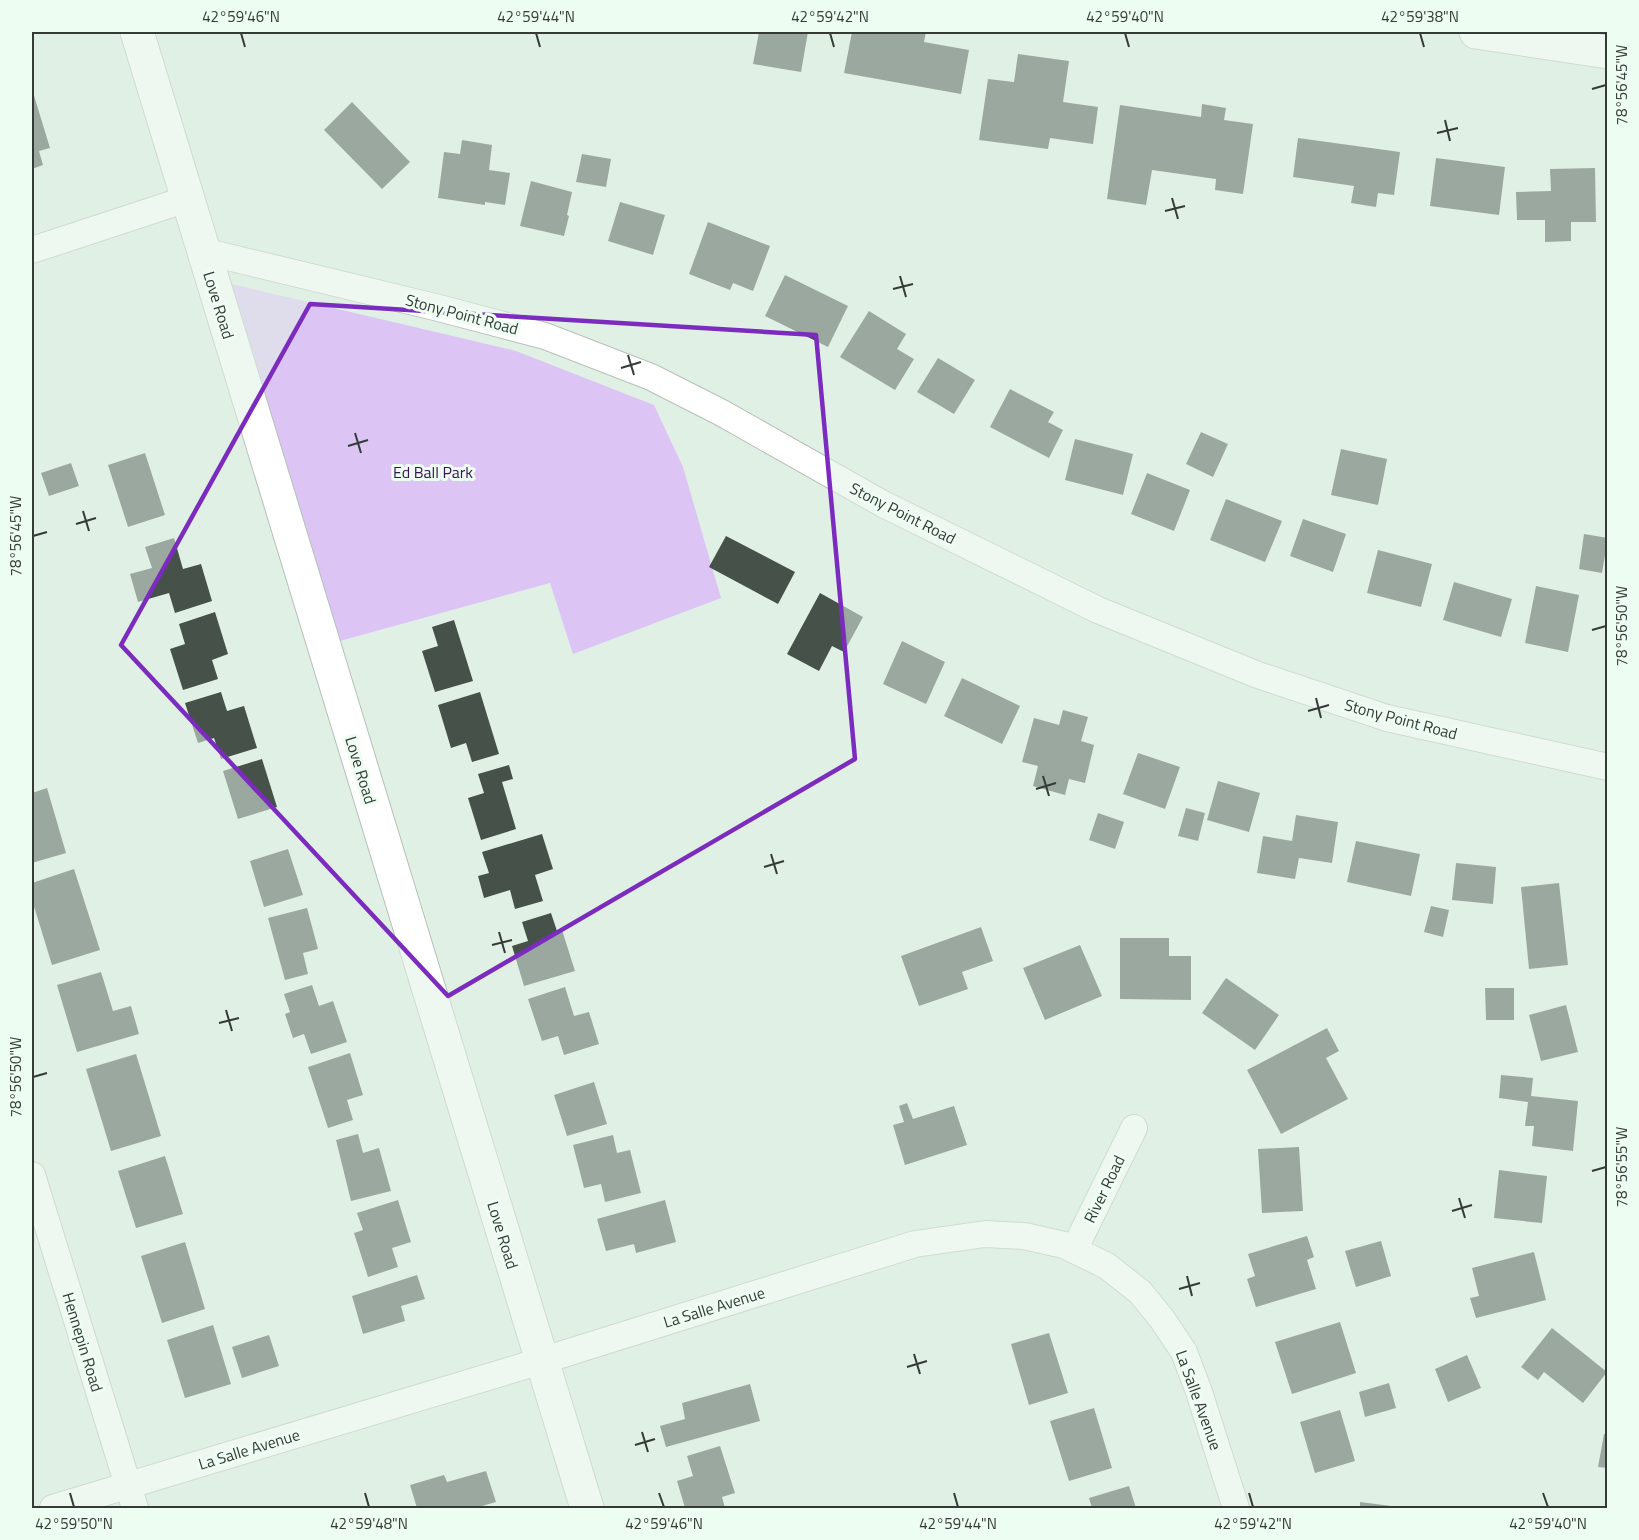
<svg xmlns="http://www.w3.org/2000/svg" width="1639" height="1540" viewBox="0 0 1639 1540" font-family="'Titillium Web',sans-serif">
  <rect width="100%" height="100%" fill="#e1f0e5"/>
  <path fill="#dcc5f4" d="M232,284L516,351L654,405L683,467L721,598L573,654L550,583L340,641Z"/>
  <g fill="#455149">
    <path d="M759,32H808L801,72L753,64Z"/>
    <path d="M852,32H881L889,33V32H926L924,42L969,50L961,94L844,73Z"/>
    <path d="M1018,54L1069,61L1063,102L1098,107L1093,144L1050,138L1048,149L979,140L988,79L1014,82Z"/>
    <path d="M32,89L50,148L39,151L43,165L32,169Z"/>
    <path d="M352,102L410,162L382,189L324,130Z"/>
    <path d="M1202,104L1226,108L1224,120L1253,124L1243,194L1215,190L1216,179L1152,170L1146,205L1107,199L1120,105L1201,117Z"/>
    <path d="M1298,138L1400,152L1394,195L1378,193L1376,207L1351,203L1354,186L1293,177Z"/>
    <path d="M462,140L492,145L489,170L510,173L505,205L485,202V205L438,198L444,152L460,154Z"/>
    <path d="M582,154L611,159L606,187L576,182Z"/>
    <path d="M1436,158L1505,167L1499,215L1430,206Z"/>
    <path d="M1595,168L1596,222H1571V241L1545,242V220H1517L1516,192L1551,191L1550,169Z"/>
    <path d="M531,181L572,192L567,215L569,216L564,236L520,226Z"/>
    <path d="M620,202L665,215L653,255L608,241Z"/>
    <path d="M708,222L770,246L753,291L733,283L730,290L689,274Z"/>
    <path d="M785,275L848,306L828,347L765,316Z"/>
    <path d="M869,311L906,334L897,349L914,359L895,390L840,357Z"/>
    <path d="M938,358L975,380L954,414L917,392Z"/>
    <path d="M1010,389L1054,412L1048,422L1063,430L1049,458L990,427Z"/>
    <path d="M1201,432L1228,444L1213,477L1186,464Z"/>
    <path d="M1075,439L1133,454L1123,495L1065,480Z"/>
    <path d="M1341,449L1387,459L1378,505L1331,495Z"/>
    <path d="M145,453L165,515L128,527L108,465Z"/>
    <path d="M71,463L79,486L49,496L41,473Z"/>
    <path d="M1147,473L1190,490L1174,531L1131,514Z"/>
    <path d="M1226,499L1282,521L1265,562L1210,540Z"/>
    <path d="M1303,519L1346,534L1333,572L1290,556Z"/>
    <path d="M1584,534L1608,538L1602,573L1579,569Z"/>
    <path d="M726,536L795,572L778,604L709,567Z"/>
    <path d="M174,538L183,569L201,564L212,601L175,613L169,593L138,602L130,574L152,568L145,547Z"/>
    <path d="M1378,550L1432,564L1421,607L1367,593Z"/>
    <path d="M1454,582L1512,599L1501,637L1443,620Z"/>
    <path d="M1536,586L1579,595L1568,652L1525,643Z"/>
    <path d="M820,593L863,617L844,652L832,646L819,671L787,654Z"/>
    <path d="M215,612L228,654L212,660L218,679L183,690L170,649L185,644L179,624Z"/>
    <path d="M454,620L473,681L435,692L422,651L438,646L432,627Z"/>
    <path d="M902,641L945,662L926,704L883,684Z"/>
    <path d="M962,678L1020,706L1002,744L944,716Z"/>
    <path d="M221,692L227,711L244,706L257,748L221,759L214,738L198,743L185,703Z"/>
    <path d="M480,692L499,754L472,762L466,743L451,748L438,705Z"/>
    <path d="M1063,710L1088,717L1081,741L1094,745L1085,783L1069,779L1065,795L1033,786L1038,766L1022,762L1034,718L1059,725Z"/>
    <path d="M1138,753L1180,767L1165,809L1123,794Z"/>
    <path d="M262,759L277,807L238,819L223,771Z"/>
    <path d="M509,765L513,779L502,782L516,829L481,840L468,798L484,793L478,774Z"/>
    <path d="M1218,781L1260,793L1249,832L1207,820Z"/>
    <path d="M47,788L66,853L32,863V793Z"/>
    <path d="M1186,808L1205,813L1198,841L1178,836Z"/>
    <path d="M1098,813L1124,822L1115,849L1089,840Z"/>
    <path d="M1296,815L1338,822L1332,863L1299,858L1295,879L1257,873L1263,836L1292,841Z"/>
    <path d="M542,834L553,869L535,875L543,901L515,909L510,890L484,898L478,876L489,873L482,852Z"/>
    <path d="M1356,841L1420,854L1411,896L1347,882Z"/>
    <path d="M288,849L303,895L264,907L250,861Z"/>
    <path d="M1456,863L1496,867L1493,904L1452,900Z"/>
    <path d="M74,869L100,950L52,965L32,900V883Z"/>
    <path d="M1559,883L1568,965L1529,969L1521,887Z"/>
    <path d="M1431,906L1449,910L1443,937L1424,932Z"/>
    <path d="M307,908L318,949L303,953L308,974L285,980L268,918Z"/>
    <path d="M551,913L557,931L562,930L575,971L524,986L512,946L528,941L522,922Z"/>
    <path d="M981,927L993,961L962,972L968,989L919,1006L901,956Z"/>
    <path d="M1120,938H1169V956H1191V1000L1120,999Z"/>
    <path d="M1080,945L1102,996L1045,1020L1023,968Z"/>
    <path d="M101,972L113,1011L131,1006L139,1034L77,1052L57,985Z"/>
    <path d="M1226,978L1279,1015L1255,1050L1202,1013Z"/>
    <path d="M312,985L319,1006L333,1001L347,1042L311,1054L304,1034L293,1038L285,1014L290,1012L284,994Z"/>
    <path d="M565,987L574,1016L589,1012L599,1044L564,1055L558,1036L542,1041L528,999Z"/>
    <path d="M1485,988H1514V1020H1486Z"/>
    <path d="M1566,1005L1578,1052L1541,1061L1529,1015Z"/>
    <path d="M1327,1028L1339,1051L1326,1058L1348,1099L1281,1134L1247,1070Z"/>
    <path d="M350,1053L363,1095L347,1100L353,1120L328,1128L308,1067Z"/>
    <path d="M136,1054L161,1136L111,1151L86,1069Z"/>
    <path d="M1501,1075L1533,1078L1531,1096L1578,1101L1573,1151L1532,1146L1534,1126H1525L1528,1102L1499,1098Z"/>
    <path d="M594,1082L607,1124L567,1136L554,1095Z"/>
    <path d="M907,1103L913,1119L954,1106L967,1145L905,1165L893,1125L904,1122L899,1106Z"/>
    <path d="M358,1134L363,1153L379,1148L391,1191L351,1201L336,1140Z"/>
    <path d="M613,1135L617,1153L630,1150L641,1193L605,1202L601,1184L584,1188L573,1145Z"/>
    <path d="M1299,1147L1303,1211L1262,1213L1258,1149Z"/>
    <path d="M165,1156L183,1214L136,1228L118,1171Z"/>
    <path d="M1499,1170L1547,1176L1542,1223L1494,1218Z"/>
    <path d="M398,1200L411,1242L392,1248L398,1267L368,1277L354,1233L363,1230L357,1213Z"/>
    <path d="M665,1200L676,1242L636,1253L634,1244L606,1251L597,1219Z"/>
    <path d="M1307,1236L1314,1257L1307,1260L1316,1289L1256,1307L1247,1279L1255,1276L1248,1254Z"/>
    <path d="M1381,1241L1391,1276L1356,1287L1345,1251Z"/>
    <path d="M185,1242L205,1309L162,1323L141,1256Z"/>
    <path d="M1534,1252L1546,1300L1476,1318L1470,1298L1479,1296L1472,1268Z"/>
    <path d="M417,1275L425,1299L401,1306L405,1321L363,1334L352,1296Z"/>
    <path d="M1340,1322L1356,1373L1292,1394L1275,1342Z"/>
    <path d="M213,1325L231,1384L185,1398L167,1340Z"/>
    <path d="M1552,1328L1607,1372L1583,1403L1544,1372L1538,1380L1521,1367Z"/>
    <path d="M1049,1333L1068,1393L1029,1405L1011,1344Z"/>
    <path d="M269,1335L279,1366L242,1378L232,1347Z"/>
    <path d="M1467,1355L1481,1388L1448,1402L1435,1369Z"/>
    <path d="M1389,1383L1396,1408L1365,1417L1359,1392Z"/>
    <path d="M750,1384L760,1421L666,1447L660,1426L685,1419L682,1403Z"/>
    <path d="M1094,1408L1112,1468L1069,1481L1050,1421Z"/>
    <path d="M1340,1410L1355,1461L1315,1473L1300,1422Z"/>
    <path d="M1604,1434H1608V1468L1598,1467Z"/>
    <path d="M720,1446L735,1493L722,1497L725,1508H685L677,1481L693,1476L687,1456Z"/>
    <path d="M486,1471L496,1502L475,1508H417L410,1485L444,1475L447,1482Z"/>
    <path d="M1129,1486L1136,1508H1092L1089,1498Z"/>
    <path d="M1360,1502L1399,1507V1508H1360Z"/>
  </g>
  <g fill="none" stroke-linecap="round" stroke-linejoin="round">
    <defs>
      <g id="street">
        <path d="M32,250L187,199"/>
        <path d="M203,251L439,308L545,336L651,377L722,413L883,504L1098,610L1258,675L1387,718L1608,767"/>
        <path d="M32,1175L135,1508"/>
        <path d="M1074,1250L1134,1128"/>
        <path d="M53,1508L541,1361L915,1244L985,1234L1024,1236L1064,1245L1107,1266L1140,1292L1162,1319L1184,1352L1199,1392L1236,1508"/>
      </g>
      <g id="secondary">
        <path d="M137,32L587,1508"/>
        <path d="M1476,32L1608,52"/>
      </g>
    </defs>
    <use href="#street" stroke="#b4c2b8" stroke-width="28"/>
    <use href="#secondary" stroke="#b4c2b8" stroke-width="35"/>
    <use href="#street" stroke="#fff" stroke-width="26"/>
    <use href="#secondary" stroke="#fff" stroke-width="33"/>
  </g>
  <path d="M0 0H1639V1540H0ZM310,304L816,335L855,759L448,996L121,645Z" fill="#e1f0e5" fill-opacity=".55" fill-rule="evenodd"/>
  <path fill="none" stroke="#7b2cbf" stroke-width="4.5" stroke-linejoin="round" d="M310,304L816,335L855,759L448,996L121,645Z"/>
  <path fill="none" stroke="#343a35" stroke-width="2" d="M241,33L245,47M536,33L540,47M830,33L834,47M1125,33L1129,47M1420,33L1424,47M1592,89L1606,85M1445,120L1450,141M1437,133L1458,128M1172,198L1178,219M1165,211L1185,206M900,276L906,297M893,289L913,284M628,355L634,375M621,368L641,362M355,433L361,453M348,446L368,440M83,511L89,531M76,524L96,518M33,536L47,532M1592,630L1606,626M1316,698L1321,718M1308,711L1329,705M1043,776L1049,796M1036,789L1056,783M771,854L777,874M764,867L784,861M499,932L505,953M492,945L512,940M226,1010L232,1031M219,1023L239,1018M33,1077L47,1073M1592,1171L1606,1167M1459,1198L1465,1218M1452,1211L1472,1205M1187,1276L1192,1296M1179,1289L1200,1283M914,1354L920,1374M907,1367L927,1361M642,1432L648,1452M635,1445L655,1439M70,1493L74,1507M365,1493L369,1507M659,1493L664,1507M954,1493L958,1507M1249,1493L1253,1507M1543,1493L1548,1507"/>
  <g text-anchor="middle" stroke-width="6" stroke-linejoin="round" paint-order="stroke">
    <g font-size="16" fill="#343a35" stroke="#eefdf2">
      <text transform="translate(219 305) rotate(73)" y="6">Love Road</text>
      <text transform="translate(462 314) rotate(15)" y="6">Stony Point Road</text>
      <text transform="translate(903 513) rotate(27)" y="6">Stony Point Road</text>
      <text transform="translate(1401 719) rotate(15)" y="6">Stony Point Road</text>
      <text transform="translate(361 770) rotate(73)" y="6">Love Road</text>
      <text transform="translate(1104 1189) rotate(-64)" y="6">River Road</text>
      <text transform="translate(503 1235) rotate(73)" y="6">Love Road</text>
      <text transform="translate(714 1307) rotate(-17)" y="6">La Salle Avenue</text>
      <text transform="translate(83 1342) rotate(73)" y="6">Hennepin Road</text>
      <text transform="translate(1199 1400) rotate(70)" y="6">La Salle Avenue</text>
      <text transform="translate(249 1449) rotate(-17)" y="6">La Salle Avenue</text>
    </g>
    <g font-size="16" fill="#3a1356" stroke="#eefdf2">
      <text x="433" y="478">Ed Ball Park</text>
    </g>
  </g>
  <rect width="1639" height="1540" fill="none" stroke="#eefdf2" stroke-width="66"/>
  <rect x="33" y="33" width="1573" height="1474" fill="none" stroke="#343a35" stroke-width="2"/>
  <g font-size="15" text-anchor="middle" fill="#343a35">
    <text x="241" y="22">42°59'46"N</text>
    <text x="536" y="22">42°59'44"N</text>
    <text x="830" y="22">42°59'42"N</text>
    <text x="1125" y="22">42°59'40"N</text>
    <text x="1420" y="22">42°59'38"N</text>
    <text transform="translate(1622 85) rotate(-90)" y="5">78°56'45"W</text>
    <text transform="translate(16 536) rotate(-90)" y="5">78°56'45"W</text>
    <text transform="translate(1622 626) rotate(-90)" y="5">78°56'50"W</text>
    <text transform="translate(16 1077) rotate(-90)" y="5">78°56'50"W</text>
    <text transform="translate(1622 1167) rotate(-90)" y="5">78°56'55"W</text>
    <text x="74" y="1529">42°59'50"N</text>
    <text x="369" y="1529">42°59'48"N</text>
    <text x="664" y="1529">42°59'46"N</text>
    <text x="958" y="1529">42°59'44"N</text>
    <text x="1253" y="1529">42°59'42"N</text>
    <text x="1548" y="1529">42°59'40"N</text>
  </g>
</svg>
